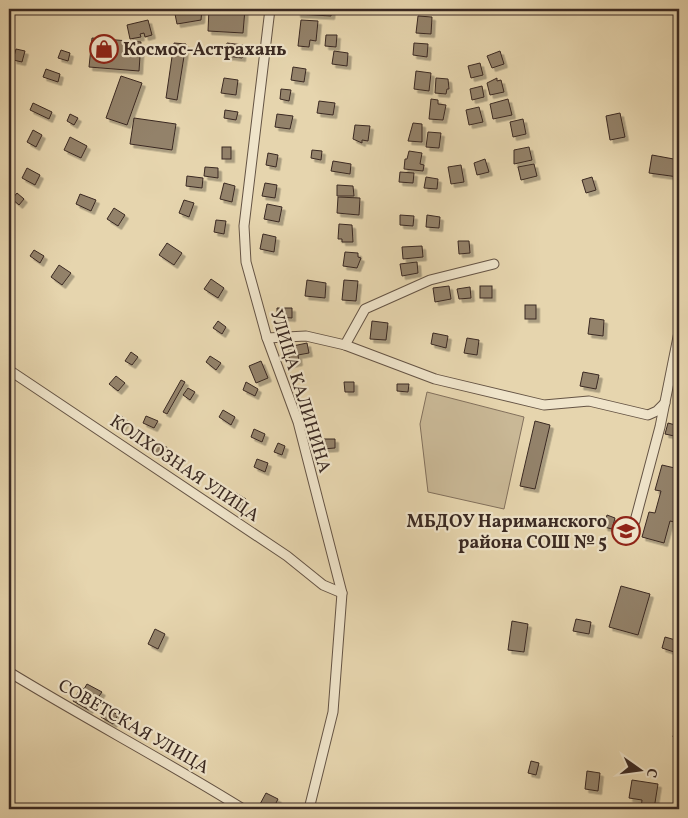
<svg xmlns="http://www.w3.org/2000/svg" width="688" height="818" viewBox="0 0 688 818" font-family="Vollkorn,serif">
  <defs>
    <filter id="shadow"><feDropShadow dx="3.5" dy="3.5" stdDeviation="0" flood-color="#0004"/></filter>
  </defs>
  <rect width="100%" height="100%" fill="#e6d5ae"/>
  <filter id="stains"><feTurbulence type="fractalNoise" baseFrequency=".004" numOctaves="4"/><feColorMatrix values="0 0 0 0 .2 0 0 0 0 .09 0 0 0 0 .02 0 0 0 .5 -.17"/></filter>
  <radialGradient id="worn" r=".72"><stop offset=".6" stop-color="#630" stop-opacity="0"/><stop offset="1" stop-color="#630" stop-opacity=".3"/></radialGradient>
  <path fill="#c9b896" stroke="#82705c" d="M427,392L524,417L504,509L428,492L420,424Z"/>
  <g fill="#93826b" stroke="#3a2922" filter="url(#shadow)">
    <path d="M174,9H202L201,20L177,24Z"/>
    <path d="M209,9H245L243,33L208,31Z"/>
    <path d="M297,9H332L331,16L297,14Z"/>
    <path d="M418,16L432,17L431,34L416,33Z"/>
    <path d="M148,20L152,35L145,37L144,33L140,34L141,37L130,39L127,25Z"/>
    <path d="M301,20L318,21L316,41L310,40L309,47L298,46Z"/>
    <path d="M326,35H337L336,47L325,46Z"/>
    <path d="M92,38L141,42L139,71L89,67Z"/>
    <path d="M174,43L186,44L177,100L166,98Z"/>
    <path d="M227,43L243,45L242,58L226,56Z"/>
    <path d="M414,43L428,44L427,57L413,55Z"/>
    <path d="M16,49L25,51L22,62L13,60Z"/>
    <path d="M61,50L70,53L68,61L58,58Z"/>
    <path d="M334,51L348,53L347,66L332,64Z"/>
    <path d="M500,51L504,64L492,68L487,56Z"/>
    <path d="M480,63L483,75L471,78L468,66Z"/>
    <path d="M293,67L306,69L304,82L291,80Z"/>
    <path d="M46,69L60,74L58,82L43,77Z"/>
    <path d="M416,71L431,73L429,91L414,89Z"/>
    <path d="M121,76L142,83L127,125L106,118Z"/>
    <path d="M224,78L238,80L236,95L221,93Z"/>
    <path d="M436,78L448,79L449,89H447L446,94L435,93Z"/>
    <path d="M497,78V81L501,80L504,92L490,95L487,83Z"/>
    <path d="M482,86L484,97L472,100L470,89Z"/>
    <path d="M281,89L291,90L289,101L280,99Z"/>
    <path d="M431,99L438,100V104L446,105L443,120L429,119Z"/>
    <path d="M508,99L512,115L493,119L490,104Z"/>
    <path d="M319,101L335,103L333,115L317,113Z"/>
    <path d="M33,103L52,112L49,119L30,110Z"/>
    <path d="M479,107L483,122L469,125L466,110Z"/>
    <path d="M225,110L238,112L236,120L224,118Z"/>
    <path d="M620,113L625,137L610,140L606,116Z"/>
    <path d="M70,114L78,118L74,125L67,121Z"/>
    <path d="M277,114L293,116L290,129L275,127Z"/>
    <path d="M134,118L176,124L172,150L130,144Z"/>
    <path d="M523,119L526,134L513,137L510,122Z"/>
    <path d="M413,123L422,124V142L408,141Z"/>
    <path d="M355,125L370,126L368,141L362,140V143L353,139Z"/>
    <path d="M33,130L42,135L36,147L27,142Z"/>
    <path d="M428,132L441,133L439,148L426,147Z"/>
    <path d="M70,137L87,146L81,158L64,150Z"/>
    <rect x="222" y="147" width="9" height="12"/>
    <path d="M529,147L532,160L514,164V150Z"/>
    <path d="M312,150L322,151L321,160L311,158Z"/>
    <path d="M409,151L422,153L420,164L424,165L423,171L404,169L405,159H407Z"/>
    <path d="M268,153L278,155L276,167L266,165Z"/>
    <path d="M652,155L679,160L678,177L649,173Z"/>
    <path d="M485,159L489,172L477,175L474,163Z"/>
    <path d="M333,161L351,164L350,174L331,171Z"/>
    <path d="M534,164L537,176L521,180L518,167Z"/>
    <path d="M461,165L464,182L451,184L448,167Z"/>
    <path d="M205,167L218,168V178L204,176Z"/>
    <path d="M27,168L40,175L35,185L22,178Z"/>
    <path d="M400,172L414,173L413,183L399,182Z"/>
    <path d="M187,176L203,178L202,188L186,186Z"/>
    <path d="M426,177L438,179L437,189L424,188Z"/>
    <path d="M592,177L596,190L586,193L582,180Z"/>
    <path d="M224,183L235,186L232,202L220,199Z"/>
    <path d="M265,183L277,185L275,198L262,196Z"/>
    <path d="M337,185L353,186L354,196H337Z"/>
    <path d="M17,193L24,199L19,205L12,199Z"/>
    <path d="M80,194L96,200L91,211L76,204Z"/>
    <path d="M338,197L360,198L359,215L337,213Z"/>
    <path d="M184,200L194,203L189,217L179,213Z"/>
    <path d="M267,204L282,207L279,222L264,219Z"/>
    <path d="M114,208L125,215L118,226L107,219Z"/>
    <path d="M400,215L414,216L413,226L400,225Z"/>
    <path d="M427,215L440,217L439,228L426,227Z"/>
    <path d="M216,220L226,221L224,234L214,232Z"/>
    <path d="M339,224L352,225L353,242H342V239H338Z"/>
    <path d="M263,234L276,237L274,252L260,249Z"/>
    <path d="M458,241H469L470,253L459,254Z"/>
    <path d="M167,243L182,253L174,265L159,255Z"/>
    <path d="M422,246L423,257L403,259L402,247Z"/>
    <path d="M34,250L44,256L40,263L30,256Z"/>
    <path d="M345,252L358,253V257L361,258L357,268L343,266Z"/>
    <path d="M417,262L418,273L402,276L400,264Z"/>
    <path d="M59,265L71,273L62,285L51,277Z"/>
    <path d="M211,279L224,288L218,298L204,289Z"/>
    <path d="M307,280L326,283L325,298L305,296Z"/>
    <path d="M344,280L358,281L356,301L342,300Z"/>
    <path d="M449,286L451,299L435,302L433,288Z"/>
    <rect x="480" y="286" width="12" height="12"/>
    <path d="M470,287L471,298L459,299L457,289Z"/>
    <rect x="525" y="305" width="11" height="14"/>
    <path d="M277,308H292V318L277,317Z"/>
    <path d="M590,318L604,320L603,336L588,334Z"/>
    <path d="M218,321L226,327L222,334L213,328Z"/>
    <path d="M372,321L388,323L386,340L370,339Z"/>
    <path d="M433,333L448,336L446,348L431,344Z"/>
    <path d="M467,338L479,340L477,355L464,353Z"/>
    <path d="M307,343L309,353L298,355L299,362L290,364L288,347Z"/>
    <path d="M131,352L138,357L132,365L125,361Z"/>
    <path d="M210,356L221,363L216,370L206,362Z"/>
    <path d="M261,361L268,378L256,383L249,366Z"/>
    <path d="M583,372L599,375L596,389L580,386Z"/>
    <path d="M116,376L125,383L118,391L109,384Z"/>
    <path d="M181,380L185,382L167,414L163,412Z"/>
    <path d="M246,382L258,389L255,396L243,390Z"/>
    <path d="M344,382H354V392H345Z"/>
    <path d="M397,384H409L408,392L397,391Z"/>
    <path d="M188,388L195,392L190,400L183,395Z"/>
    <path d="M223,410L235,417L231,425L219,417Z"/>
    <path d="M120,415L127,420L121,429L113,424Z"/>
    <path d="M146,416L158,421L154,428L143,423Z"/>
    <path d="M535,421L550,425L535,489L520,486Z"/>
    <path d="M668,423L679,426V437L665,434Z"/>
    <path d="M254,429L265,434L262,442L251,437Z"/>
    <path d="M321,439H335V448L322,449Z"/>
    <path d="M158,442L168,448L163,458L152,452Z"/>
    <path d="M278,443L285,446L282,455L274,452Z"/>
    <path d="M257,459L268,463L265,472L254,467Z"/>
    <path d="M662,465L679,469V523L670,521L664,543L642,537L649,512L655,513L661,491L655,490Z"/>
    <path d="M236,493L246,499L241,509L230,502Z"/>
    <path d="M607,515L615,518L612,529L604,527Z"/>
    <path d="M621,586L650,594L638,635L609,627Z"/>
    <path d="M576,619L591,622L589,634L573,631Z"/>
    <path d="M512,621L528,624L524,652L508,650Z"/>
    <path d="M155,629L165,634L158,649L148,644Z"/>
    <path d="M665,637L679,641L677,653L662,648Z"/>
    <path d="M87,684L102,692L89,710L73,701L81,687L84,689Z"/>
    <path d="M106,708L118,715L113,724L101,717Z"/>
    <path d="M679,710V743H677L678,738L673,737Z"/>
    <path d="M531,761L539,763L536,775L528,773Z"/>
    <path d="M587,771L600,773L598,791L585,789Z"/>
    <path d="M632,780L658,784L654,809H641L642,800L629,798Z"/>
    <path d="M266,793L278,799L273,809H265L259,806Z"/>
  </g>
  <g fill="none" stroke-linecap="round" stroke-linejoin="round">
    <defs>
      <g id="street">
        <path d="M270,9L244,226L246,262L267,338L298,422L342,593L333,712L309,809"/>
        <path d="M267,338L306,336L345,345L435,379L544,405L589,401L648,415L657,411L665,403"/>
        <path d="M345,345L365,309L430,280L494,264"/>
        <path d="M9,370L287,556L323,585L342,593"/>
        <path d="M635,521L660,427L679,332"/>
        <path d="M9,672C86,719 166,761 243,809"/>
      </g>
    </defs>
    <use href="#street" stroke="#655445" stroke-width="11"/>
    <use href="#street" stroke="#efe4ca" stroke-width="9"/>
  </g>
  <defs>
    <symbol id="shop-ring" viewBox="-11 -11 22 22"><circle r="9.5" fill="#efe4ca" stroke="#8f2418" stroke-width="1.5"/><path d="M-5-2.5h2.3a2.7 3.5 0 0 1 5.4 0H5L5.5 6h-11ZM-1.5-2.5h3a1.5 2.3 0 0 0-3 0Z" fill="#8f2418"/></symbol>
    <symbol id="school-ring" viewBox="-11 -11 22 22"><circle r="9.5" fill="#efe4ca" stroke="#8f2418" stroke-width="1.5"/><path d="M0-5L7-2L0 1L-7-2ZM-4 1L0 2.5L4 1V4Q0 6-4 4Z" fill="#8f2418"/></symbol>
  </defs>
  <g fill-rule="evenodd">
    <use href="#shop-ring" x="88" y="33" width="32" height="32"/>
    <use href="#school-ring" x="610" y="515" width="32" height="32"/>
  </g>
  <g text-anchor="middle" stroke-width="4.5" stroke-linejoin="round" paint-order="stroke">
    <g font-size="18" font-weight="bold" fill="#3a2922" stroke="#efe4ca" text-anchor="start">
      <text x="123" y="55">Космос-Астрахань</text>
      <text x="607" y="527" text-anchor="end">МБДОУ Нариманского<tspan x="607" dy="21">района СОШ № 5</tspan></text>
    </g>
    <g font-size="18" fill="#3a2922" stroke="#efe4ca">
      <text transform="translate(301 391) rotate(73)" y="6">УЛИЦА КАЛИНИНА</text>
      <text transform="translate(185 468) rotate(34)" y="6">КОЛХОЗНАЯ УЛИЦА</text>
      <text transform="translate(134 726) rotate(30)" y="6">СОВЕТСКАЯ УЛИЦА</text>
    </g>
  </g>
  <rect width="688" height="818" fill="none" stroke="#e6d5ae" stroke-width="30"/>
  <rect x="10" y="10" width="668" height="798" fill="none" stroke="#3a2922" stroke-width="2.5"/>
  <rect x="15" y="15" width="658" height="788" fill="none" stroke="#3a2922"/>
  <g transform="translate(640 770) rotate(104)" stroke="#efe4ca" stroke-width="4" paint-order="stroke">
  <path d="M0-4L9 19L0 12L-9 19Z" fill="#3a2922"/>
  <text y="-8" font-size="14" font-weight="bold" text-anchor="middle" fill="#3a2922">С</text>
  </g>
  <rect width="100%" height="100%" filter="url(#stains)"/>
  <rect width="100%" height="100%" fill="url(#worn)"/>
</svg>
